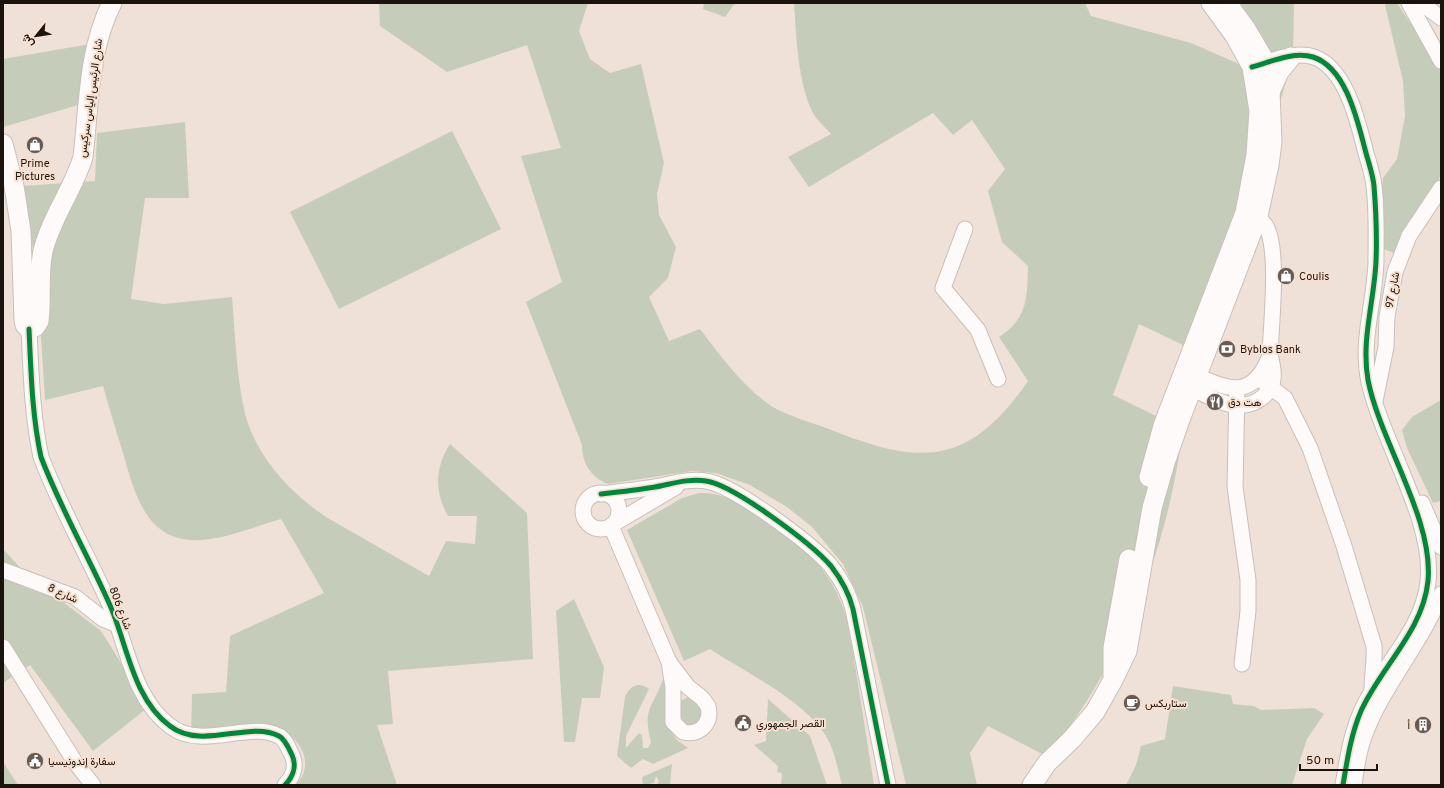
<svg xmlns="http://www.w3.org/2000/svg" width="1444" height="788" viewBox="0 0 1444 788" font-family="Overpass,Vazirmatn,sans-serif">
  <rect width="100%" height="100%" fill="#efe1d8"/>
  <g fill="#c5cdba">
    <path d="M379,3H588L579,31L590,59L610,73L641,64L664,163L657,194L659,215L676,247L668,278L649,297L669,341L700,329C720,355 743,387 770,405C782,414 813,423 829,429C920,466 969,467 1028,381L999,337C1028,318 1027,298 1028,266L1002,242L988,191L1005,169L972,120L953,135L933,113L809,187L788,157L831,134C825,127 817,120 813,113C798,85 796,34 794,3H1085L1091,16L1191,43L1246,67L1227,3H1294L1293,59L1276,115L1277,176L1204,355L1139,324L1113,395L1183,429C1167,553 1124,657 1048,757L988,726L970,753L977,785H906L863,607L843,564L812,527L787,507L750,485L716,473L692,471L608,484C591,477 582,464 582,445L526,302L562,282L521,156L561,148L527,45L447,72L380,26Z"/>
    <path d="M704,3H735L725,17L703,9Z"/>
    <path d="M1390,3H1397L1441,69V176L1412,219L1394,253L1381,248L1380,220L1383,178L1397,159L1405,116L1403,81L1385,5Z"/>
    <path d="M96,43L92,101L3,127V59Z"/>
    <path d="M185,122L189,198H145L131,299L164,304L232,297C235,332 236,369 243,404C251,451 287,491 326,517L429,576L446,541L475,544L477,516H448C434,492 435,467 450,444L527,513L533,659L388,671L393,724L377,725L397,785H295C312,770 306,747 289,735L265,734L217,743L191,739L192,694L226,692L230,636L324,593L281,519C257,526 227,538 202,540C146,544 135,494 123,453C116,430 109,408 103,386L45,400L37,272L22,186L95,181L97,133Z"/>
    <path d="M452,131L501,229L339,309L290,212Z"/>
    <path d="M1441,400V501L1433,503L1407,448L1402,430L1412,417Z"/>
    <path d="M699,493C725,492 742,505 762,519C808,550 835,571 849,627L874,785H842C838,770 835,752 827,738C808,704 751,675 718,654L710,649L684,661L627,530L682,498Z"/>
    <path d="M3,549L25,573L101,631L126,671L146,709L93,751L30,665L3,683Z"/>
    <path d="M574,599L604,667L600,698H582L575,742H564L556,611Z"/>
    <path d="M665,678L669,729L677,740L688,748L653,764L643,759L631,768L617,756L625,697C629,686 640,681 649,689L626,736V748L639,733L642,735L643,748H648L651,742C642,708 653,708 663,679Z"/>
    <path d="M1173,686L1231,695L1233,704L1254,706L1261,710L1314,708L1324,714L1307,739L1292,785H1126L1136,765L1141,746L1165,739Z"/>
    <path d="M688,697H692L705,710L697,726H683L675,710L679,702Z"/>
    <path d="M768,699L810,736L827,785H781L782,773L777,772L778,766L754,745L766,741Z"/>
    <path d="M3,762L18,785H3Z"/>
    <path d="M672,764L670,785H657L659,781L656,776L654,783L643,785L642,777Z"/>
  </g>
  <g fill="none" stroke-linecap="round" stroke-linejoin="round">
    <defs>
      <g id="minor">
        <path d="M1409,3L1441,61"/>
        <path d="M1421,3L1441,18"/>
        <path d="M1256,66C1273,60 1296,51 1314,57C1347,69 1358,123 1366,153C1369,164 1373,175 1374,186C1377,210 1376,237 1376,261C1375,302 1360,341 1369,382C1382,442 1435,522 1428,582C1422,632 1380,667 1361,712C1351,734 1347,761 1343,785"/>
        <path d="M965,229L943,288L978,330L998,379"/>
        <path d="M29,329C31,372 32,415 41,457C60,507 87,554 109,603C127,642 132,698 170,726C202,751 250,720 279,736C285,739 289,749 292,755C297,766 293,777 285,785"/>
        <path d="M1187,371C1224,388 1252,404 1270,355C1271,325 1279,253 1267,228C1263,220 1257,216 1248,213"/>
        <path d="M1258,378L1285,398L1310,448L1344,546L1374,646C1375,661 1372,675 1372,690"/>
        <path d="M1182,383C1207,395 1238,418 1263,397C1277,385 1274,370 1270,355"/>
        <path d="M1237,388L1235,487L1248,580V611L1242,664"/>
        <path d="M1375,401L1386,347L1387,317L1395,272L1409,236L1441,188"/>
        <circle cx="601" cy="511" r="18"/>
        <path d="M601,494C619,492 637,490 655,487C671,484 690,478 706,481C734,485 812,544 831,566C841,579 849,593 853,609L888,785"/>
        <path d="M1422,503L1441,547"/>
        <path d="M615,523L676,487"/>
        <path d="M611,526L669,662"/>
        <path d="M3,570L75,597L103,619L118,625"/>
        <path d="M3,647L75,762L93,785"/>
        <path d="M669,662L688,687L702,698L708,706C712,722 701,736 683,732L673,722V687Z"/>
        <path d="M1354,785C1356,769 1358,753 1364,737C1382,686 1421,645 1441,594"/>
      </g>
      <g id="major">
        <path d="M1270,92L1279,72L1291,57"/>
        <path d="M3,144L14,186L21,231L24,320L25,325L29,329L35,327L39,321C42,298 38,274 43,251C51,218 73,190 83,157C89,106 88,50 112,3"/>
        <path d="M1149,477L1163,426L1245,213L1256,155L1259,111L1252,67L1235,36L1211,3"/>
        <path d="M1113,675V648L1129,559"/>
        <path d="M1032,785L1047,763L1072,739L1095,712L1113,680L1127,651L1152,508L1165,463L1181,417L1258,216L1269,165L1272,142L1270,92L1266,63L1246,29L1227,3"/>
      </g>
    </defs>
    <use href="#minor" stroke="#cabfb9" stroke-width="17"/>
    <use href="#major" stroke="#cabfb9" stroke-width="21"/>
    <use href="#minor" stroke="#fdfaf9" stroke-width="15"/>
    <use href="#major" stroke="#fdfaf9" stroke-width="19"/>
    <defs>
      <g id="cycleway">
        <path d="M1252,67C1270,62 1294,51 1313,57C1347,68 1358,123 1366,153C1369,164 1373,175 1374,186C1376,211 1377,237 1376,262C1374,302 1361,340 1368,380C1380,442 1434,519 1428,581C1423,631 1381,667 1361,711C1351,734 1347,761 1343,785"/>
        <path d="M29,329C31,372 32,415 41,457C60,507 87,554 109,603C127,642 132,698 170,726C202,751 250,720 279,736C285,739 289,749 292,755C297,766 293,777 285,785"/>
        <path d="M601,494C619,492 637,490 655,487C671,484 690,478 706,481C734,485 812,544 831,566C841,579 849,593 853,609L888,785"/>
      </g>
    </defs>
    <use href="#cycleway" stroke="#f8dfcf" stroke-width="8"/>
    <use href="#cycleway" stroke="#00873e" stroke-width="5"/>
  </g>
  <defs>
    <symbol id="shop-disc" viewBox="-11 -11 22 22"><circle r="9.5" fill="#655b54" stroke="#f8dfcf"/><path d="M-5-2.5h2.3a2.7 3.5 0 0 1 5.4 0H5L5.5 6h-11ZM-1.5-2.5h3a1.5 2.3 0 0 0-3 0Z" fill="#fff"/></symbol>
    <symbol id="bank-disc" viewBox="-11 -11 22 22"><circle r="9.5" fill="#655b54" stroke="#f8dfcf"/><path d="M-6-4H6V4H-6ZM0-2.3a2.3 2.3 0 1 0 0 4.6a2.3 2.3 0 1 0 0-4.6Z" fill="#fff"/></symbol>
    <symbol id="restaurant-disc" viewBox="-11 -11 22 22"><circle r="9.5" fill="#655b54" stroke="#f8dfcf"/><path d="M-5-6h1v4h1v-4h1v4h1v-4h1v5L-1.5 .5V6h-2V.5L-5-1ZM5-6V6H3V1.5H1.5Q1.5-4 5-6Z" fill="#fff"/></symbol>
    <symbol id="cafe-disc" viewBox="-11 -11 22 22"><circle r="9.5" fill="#655b54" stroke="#f8dfcf"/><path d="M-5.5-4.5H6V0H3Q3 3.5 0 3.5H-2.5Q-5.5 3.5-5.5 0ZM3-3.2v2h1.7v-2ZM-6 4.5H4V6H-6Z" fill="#fff"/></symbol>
    <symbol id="civic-disc" viewBox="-11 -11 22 22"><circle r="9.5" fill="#655b54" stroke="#f8dfcf"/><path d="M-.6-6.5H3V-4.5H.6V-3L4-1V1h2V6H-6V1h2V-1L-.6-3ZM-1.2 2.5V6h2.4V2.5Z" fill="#fff"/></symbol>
    <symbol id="building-disc" viewBox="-11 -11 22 22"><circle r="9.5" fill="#655b54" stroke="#f8dfcf"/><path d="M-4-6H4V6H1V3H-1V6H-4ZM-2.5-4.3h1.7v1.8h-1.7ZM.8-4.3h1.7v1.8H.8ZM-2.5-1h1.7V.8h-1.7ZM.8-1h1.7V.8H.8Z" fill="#fff"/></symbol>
  </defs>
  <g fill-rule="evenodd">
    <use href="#shop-disc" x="25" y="135" width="20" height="20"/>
    <use href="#shop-disc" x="1276" y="266" width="20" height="20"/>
    <use href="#bank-disc" x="1217" y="339" width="20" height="20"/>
    <use href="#restaurant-disc" x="1205" y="392" width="20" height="20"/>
    <use href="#cafe-disc" x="1122" y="693" width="20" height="20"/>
    <use href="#civic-disc" x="733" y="713" width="20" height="20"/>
    <use href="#building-disc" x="1413" y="715" width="20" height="20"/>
    <use href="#civic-disc" x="25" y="751" width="20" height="20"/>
  </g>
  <g text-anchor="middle" stroke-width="4" stroke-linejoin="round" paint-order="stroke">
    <g font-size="11" fill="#1b130d" stroke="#f8dfcf">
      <text transform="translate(90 98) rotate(-82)" y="4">شارع الرئيس إلياس سركيس</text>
      <text transform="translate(1392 290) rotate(-79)" y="4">شارع 97</text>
      <text transform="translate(63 593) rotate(25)" y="4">شارع 8</text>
      <text transform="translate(121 608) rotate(69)" y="4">شارع 806</text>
    </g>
    <g font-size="11" fill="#1b130d" stroke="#f8dfcf" text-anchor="start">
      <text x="35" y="167" text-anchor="middle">Prime<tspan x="35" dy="13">Pictures</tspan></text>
      <text x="1299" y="280">Coulis</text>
      <text x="1240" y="353">Byblos Bank</text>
      <text x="1228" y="406">هت دق</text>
      <text x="1145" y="707">ستاربكس</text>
      <text x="756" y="727">القصر الجمهوري</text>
      <text x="1410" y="729" text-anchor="end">أ</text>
      <text x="48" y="765">سفارة إندونيسيا</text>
    </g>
  </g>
  <rect width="1444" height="788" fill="none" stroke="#1b130d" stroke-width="8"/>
  <g transform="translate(36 36) rotate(240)" stroke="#f8dfcf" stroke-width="3" paint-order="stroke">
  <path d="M0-3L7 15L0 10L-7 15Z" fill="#1b130d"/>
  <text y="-6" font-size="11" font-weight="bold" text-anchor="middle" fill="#1b130d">ش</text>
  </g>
  <path d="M1300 764v6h77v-6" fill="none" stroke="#1b130d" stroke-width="2"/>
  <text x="1306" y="764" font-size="12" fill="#1b130d" stroke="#f8dfcf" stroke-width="3" paint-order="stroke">50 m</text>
</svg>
